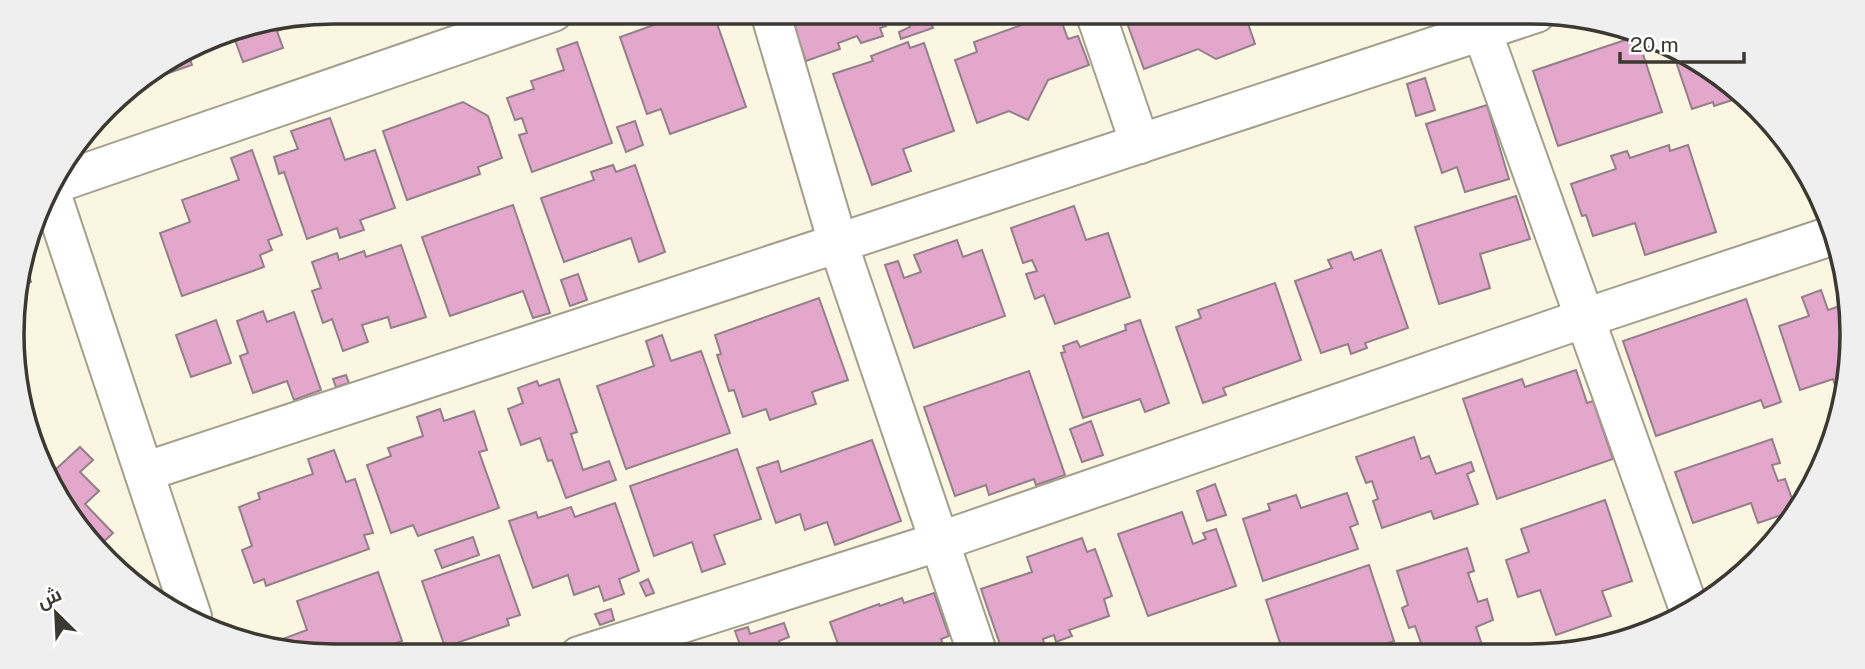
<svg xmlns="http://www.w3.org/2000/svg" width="1865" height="669" viewBox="0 0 1865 669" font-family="'Public Sans',Cairo,sans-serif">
  <rect width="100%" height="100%" fill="#faf6e2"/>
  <g fill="#e2a7ca" stroke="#927f89" stroke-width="2">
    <path d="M690,12H713L746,107L670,134L661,109L647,114L620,37Z"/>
    <path d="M789,12H881L886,26L880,28L883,36L861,43L857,36L838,43L840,49L806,61Z"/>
    <path d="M905,12H927L933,28L901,39L899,32L910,27Z"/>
    <path d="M1058,12L1068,39L1078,36L1089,65L1048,80L1028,120L1009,111L977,123L955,60L977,52L974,42Z"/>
    <path d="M1123,12H1244L1255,44L1216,59L1198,49L1144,69Z"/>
    <path d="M1269,12H1295L1272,21Z"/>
    <path d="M305,17L306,21L277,31L283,48L243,62L231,29Z"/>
    <path d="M1637,36L1662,112L1558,146L1533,71Z"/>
    <path d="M577,42L612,143L532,172L519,135L527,133L522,118L515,120L507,98L534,89L531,81L564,70L557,49Z"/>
    <path d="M908,42L910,48L924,43L954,131L903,149L911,171L872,185L833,74L873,61L871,56Z"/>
    <path d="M1673,53L1727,79L1739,93V98L1714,106L1713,102L1692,109Z"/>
    <path d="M188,54L192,65L137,84Z"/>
    <path d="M1425,78L1435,110L1416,116L1407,84Z"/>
    <path d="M133,86L135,92L117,99L122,92Z"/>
    <path d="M463,102L488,116L502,158L478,167L480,174L407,200L383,131Z"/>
    <path d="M1487,105L1509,179L1465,192L1457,167L1442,173L1426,124Z"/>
    <path d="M330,118L345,160L375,150L395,208L360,220L364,230L340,238L337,228L307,239L284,172L279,174L274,157L298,149L291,131Z"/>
    <path d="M635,121L643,145L626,152L617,127Z"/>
    <path d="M1669,145L1670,151L1688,145L1716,232L1645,255L1635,223L1593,236L1586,215L1582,216L1571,184L1616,169L1611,156L1627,151L1630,158Z"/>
    <path d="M252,150L282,235L268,240L272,250L260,255L264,267L182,296L160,233L190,222L182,200L239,180L231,158Z"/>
    <path d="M613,165L616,172L635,165L665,252L639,262L631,238L564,262L541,198L594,180L591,172Z"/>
    <path d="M1516,196L1530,239L1480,254L1490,288L1439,304L1415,227Z"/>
    <path d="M513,205L550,313L533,318L523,291L450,316L422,237Z"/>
    <path d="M1074,206L1086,240L1108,233L1130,297L1055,324L1044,295L1035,299L1026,274L1037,271L1032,260L1023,263L1011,228Z"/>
    <path d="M957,240L963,257L982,250L1005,316L914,348L885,265L898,261L904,278L921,272L914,255Z"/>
    <path d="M401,245L426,317L391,328L388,317L362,325L368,342L343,351L332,319L323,323L312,291L321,288L312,262L337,253L339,260L364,251L366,257Z"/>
    <path d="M1381,250L1408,328L1365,343L1367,348L1351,354L1348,344L1321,353L1295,281L1332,268L1328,260L1351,252L1354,260Z"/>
    <path d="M25,263L31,282L17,287Z"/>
    <path d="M578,274L587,300L570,306L561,280Z"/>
    <path d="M1275,283L1301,360L1223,388L1226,395L1203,403L1176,327L1201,318L1198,310Z"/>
    <path d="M1821,290L1828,310L1849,303L1844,382L1835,385L1833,379L1800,390L1779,326L1809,316L1802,297Z"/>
    <path d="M819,298L848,380L812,392L816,404L770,420L766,409L743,417L734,390L729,391L717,355L721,354L715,335Z"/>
    <path d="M1746,299L1781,402L1764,408L1761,400L1656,436L1623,341Z"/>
    <path d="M263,311L267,322L294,312L321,390L294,400L287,381L253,393L240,356L248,353L237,321Z"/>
    <path d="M216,320L231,363L191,377L176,335Z"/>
    <path d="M1140,320L1169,403L1145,412L1140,399L1083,418L1061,353L1065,352L1063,346L1077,341L1080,347L1126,330L1125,325Z"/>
    <path d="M662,335L671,361L701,351L730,433L626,469L597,386L654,366L646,341Z"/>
    <path d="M1576,370L1587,403L1593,401L1613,459L1497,499L1463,399L1522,379L1525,387Z"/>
    <path d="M1029,371L1065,475L1036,485L1034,479L989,495L986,485L955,496L924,407Z"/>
    <path d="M346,375L349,383L336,387L333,379Z"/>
    <path d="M559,379L577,432L571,434L583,470L609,461L616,480L566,498L552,460L548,461L540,438L521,445L508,409L523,403L518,388L537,381L539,386Z"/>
    <path d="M440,409L444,421L474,411L487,450L479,452L499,508L418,536L413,525L391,533L367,465L391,456L388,448L423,436L417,417Z"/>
    <path d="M1091,421L1103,455L1082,462L1070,429Z"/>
    <path d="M1414,437L1421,459L1429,456L1436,474L1471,462L1474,471L1467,474L1478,504L1434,519L1431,511L1382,528L1373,501L1378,499L1372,481L1366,483L1356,457Z"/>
    <path d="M1772,439L1780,463L1772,465L1778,481L1785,479L1796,510L1758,523L1751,503L1693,523L1675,472Z"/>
    <path d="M872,440L901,521L835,545L827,522L805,530L800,514L776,523L757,468L778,461L781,472Z"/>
    <path d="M80,447L93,460L80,472L99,491L85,504L113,533L98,547L66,513L47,466L54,471Z"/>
    <path d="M737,449L761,519L714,535L725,564L702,572L692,542L654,556L630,486Z"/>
    <path d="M334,450L346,482L355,479L373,533L364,535L369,549L266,586L264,579L254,583L242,550L252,546L239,507L260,499L258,493L313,474L308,459Z"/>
    <path d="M1215,484L1226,515L1207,521L1197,491Z"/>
    <path d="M1347,493L1358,524L1350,527L1358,549L1263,581L1243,519L1270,510L1268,504L1296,495L1301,508Z"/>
    <path d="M1605,500L1632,581L1602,591L1611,616L1556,635L1540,590L1518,597L1506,560L1529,552L1521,529Z"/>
    <path d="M615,503L639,571L619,579L624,594L604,601L599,586L574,595L568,575L533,588L509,521L536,512L538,518L571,507L575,517Z"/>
    <path d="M1182,512L1193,544L1206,539L1203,533L1216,529L1236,586L1148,616L1118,534Z"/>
    <path d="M473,537L479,555L442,568L435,550Z"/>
    <path d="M1082,538L1087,552L1095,549L1112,596L1104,599L1109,616L1069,630L1072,636L1056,642L1054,635L1043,639L1045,647L1021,655H1018L1015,649L1003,653L981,589L1032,572L1027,557Z"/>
    <path d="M1467,548L1474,571L1468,573L1478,602L1487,599L1493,620L1476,627L1485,654H1425L1415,626L1409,628L1402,608L1408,605L1397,571Z"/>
    <path d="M499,555L520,615L507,619L509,625L445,647L422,581Z"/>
    <path d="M1369,565L1394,641L1354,654L1284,655L1266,600Z"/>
    <path d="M378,572L402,641L357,657L315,654L314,650L307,653L284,650L280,640L307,630L297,601Z"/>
    <path d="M648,579L654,593L646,596L640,583Z"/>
    <path d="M934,593L949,636L941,639L947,655L829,656L826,647L838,644L830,622L879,604L880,606L902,598L904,603Z"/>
    <path d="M611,609L614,620L600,625L595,614Z"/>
    <path d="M784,623L789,637L779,641L780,647L755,656H744L735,631L748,627L750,634Z"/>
  </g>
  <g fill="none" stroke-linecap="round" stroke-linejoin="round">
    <defs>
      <g id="street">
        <path d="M770,12L838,243L978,655"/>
        <path d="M1095,12L1140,144"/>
        <path d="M1482,31L1690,612"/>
        <path d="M51,185L553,12"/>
        <path d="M50,190L192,617"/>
        <path d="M144,472L1536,13"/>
        <path d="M579,656L938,542L1585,318L1831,236"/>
      </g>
    </defs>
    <use href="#street" stroke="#a39f8c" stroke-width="42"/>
    <use href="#street" stroke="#fff" stroke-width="38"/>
  </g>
  <path d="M0 0H1865V669H0ZM334 24H1530A310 310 0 0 1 1840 334V334A310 310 0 0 1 1530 644H334A310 310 0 0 1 24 334V334A310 310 0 0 1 334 24Z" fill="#efefef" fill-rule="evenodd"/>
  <path fill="none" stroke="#3b3931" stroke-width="3.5" d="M334 24H1530A310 310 0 0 1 1840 334V334A310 310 0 0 1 1530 644H334A310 310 0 0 1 24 334V334A310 310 0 0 1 334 24Z"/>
  <g transform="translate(56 613) rotate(336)" stroke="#ffffff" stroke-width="5" paint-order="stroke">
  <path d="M0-5L12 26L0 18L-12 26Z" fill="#3b3931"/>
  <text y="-10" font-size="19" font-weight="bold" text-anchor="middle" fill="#3b3931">ش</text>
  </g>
  <path d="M1620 52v10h124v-10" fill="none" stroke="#3b3931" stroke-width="3.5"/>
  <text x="1630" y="52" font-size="21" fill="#3b3931" stroke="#ffffff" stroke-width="5" paint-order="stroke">20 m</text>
</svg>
